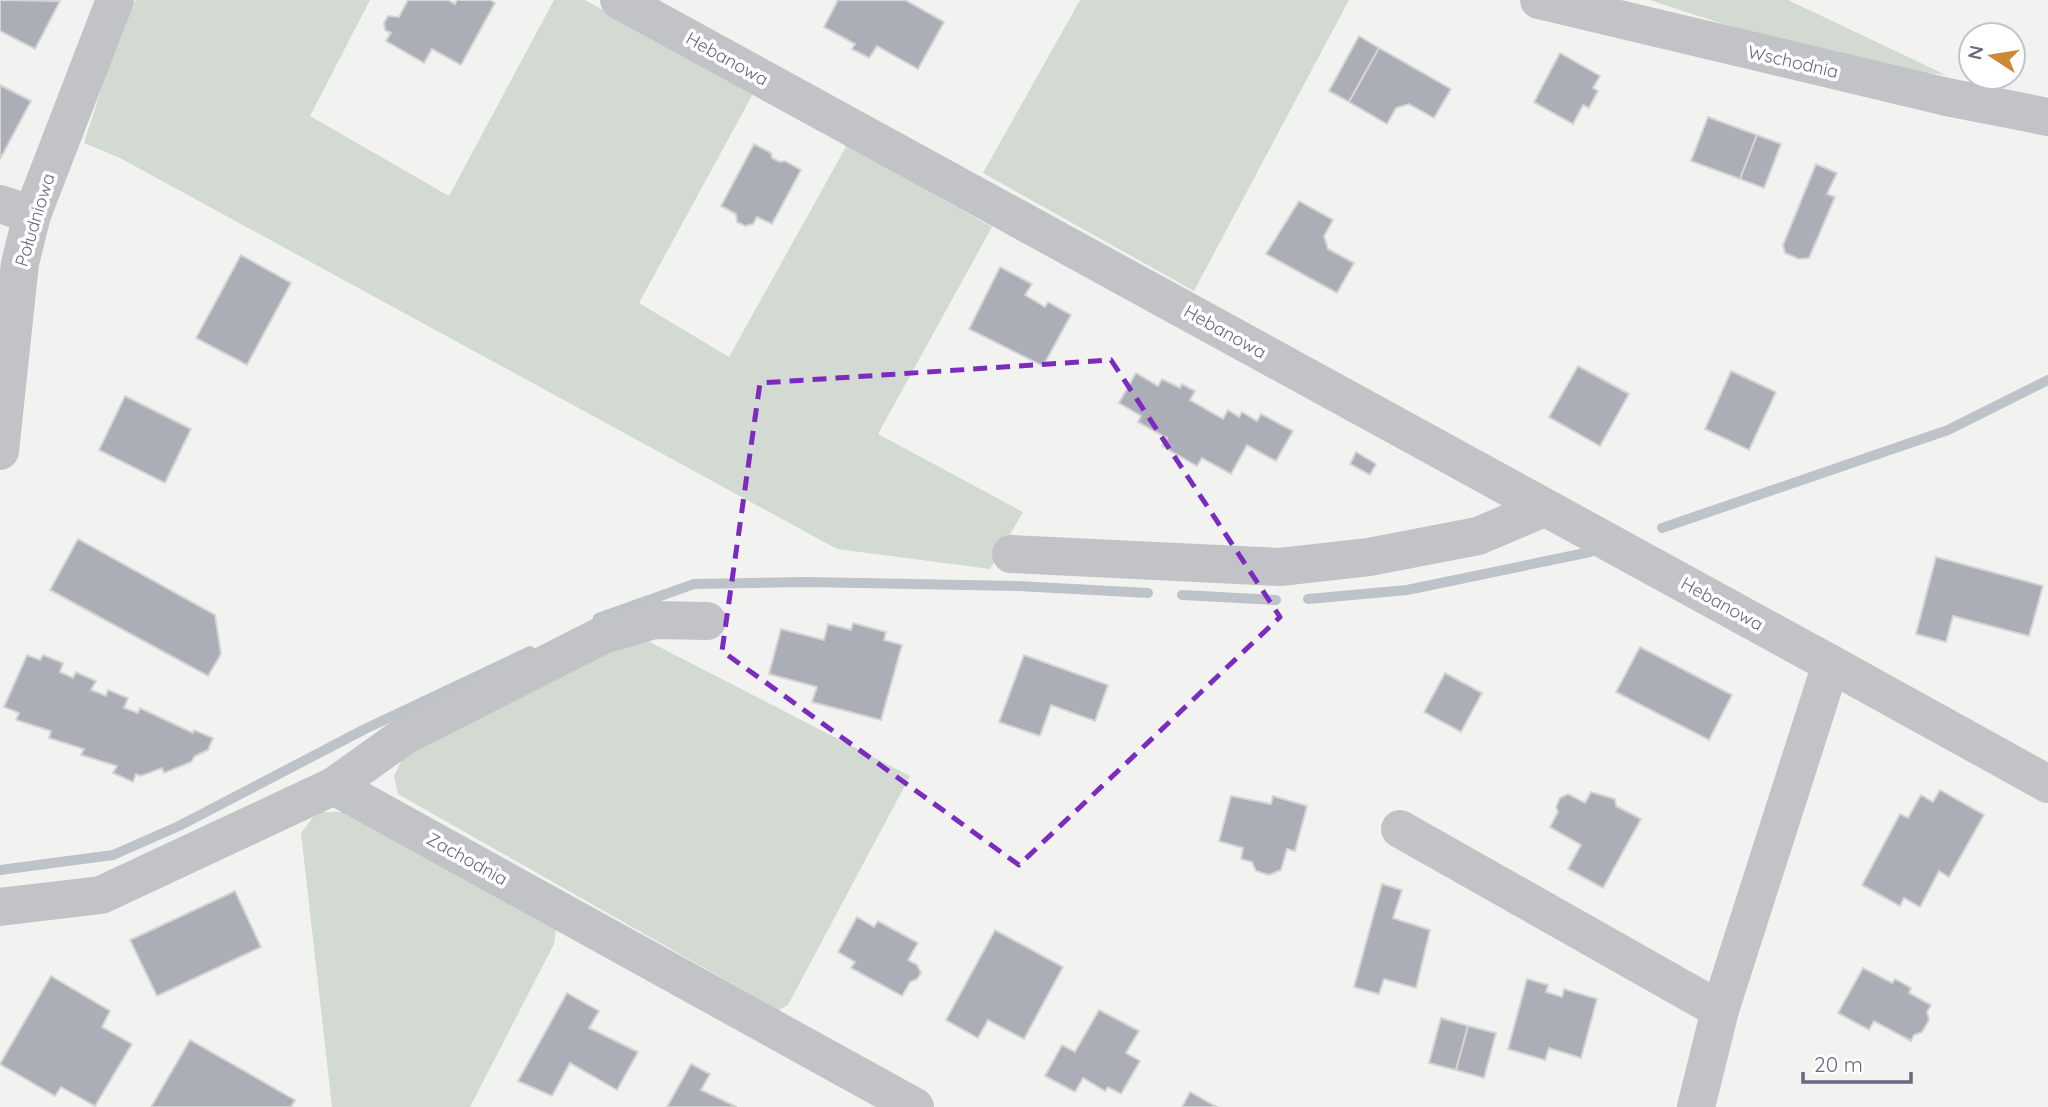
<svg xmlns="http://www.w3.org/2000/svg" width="2048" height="1107" viewBox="0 0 2048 1107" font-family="Quicksand,sans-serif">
  <rect width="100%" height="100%" fill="#f2f3f0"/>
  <g fill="#d2dad2">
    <path d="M136,0H370L310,116L449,196L554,0H585L754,92L639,303L729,357L847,145L992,227L878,434L1023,512L990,569L837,549L120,158L84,143L126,11Z"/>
    <path d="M1080,0H1349L1194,291L983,173Z"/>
    <path d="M1650,0H1788L1946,75C1844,65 1747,32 1650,0Z"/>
    <path d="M638,636L910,776L788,1005L778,1010L398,794L394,776L406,751Z"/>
    <path d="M317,812H354L557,921L554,944L470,1107H332L301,833Z"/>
  </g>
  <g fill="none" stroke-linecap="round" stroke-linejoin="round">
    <g stroke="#bec3ca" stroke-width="10">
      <path d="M1662,528L1948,430L2048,380"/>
      <path d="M1182,595L1276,600"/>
      <path d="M1308,599L1407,590L1590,552"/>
      <path d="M598,618L694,584L807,582L1018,586L1148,593"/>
      <path d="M0,870L113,855L179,826L365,729L530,651"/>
    </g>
  </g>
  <g fill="#abaeb6" stroke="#d4d5d3" stroke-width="2">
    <path d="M0,0L60,1L35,49L0,31Z"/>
    <path d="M408,0H448L455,4L457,0H490L495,3L461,65L432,49L424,63L386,41L391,33L385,30L384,23L388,16L399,17Z"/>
    <path d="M838,0H905L944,22L918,69L877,46L869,58L852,49L855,44L824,27Z"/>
    <path d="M1359,36L1379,48L1349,102L1329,91Z"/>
    <path d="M1379,48L1451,89L1434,118L1409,104L1396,108L1387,124L1349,102Z"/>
    <path d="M1560,53L1600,76L1593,88L1598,91L1589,108L1583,105L1573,124L1534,102Z"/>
    <path d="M0,85L31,101L0,159Z"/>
    <path d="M1708,117L1757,135L1740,179L1691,161Z"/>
    <path d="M1757,135L1781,144L1764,188L1740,179Z"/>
    <path d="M754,144L771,153L772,158L780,162L785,161L801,170L772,224L757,217L753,224L745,226L737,222L736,214L721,206Z"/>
    <path d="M1816,164L1837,173L1827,194L1835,197L1809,258L1799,259L1785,253L1783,245Z"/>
    <path d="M1299,201L1333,220L1324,236L1328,249L1354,263L1337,293L1266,254Z"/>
    <path d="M241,255L291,283L247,365L196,338Z"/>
    <path d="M1000,267L1032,284L1025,295L1045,307L1048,302L1071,315L1043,366L969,329Z"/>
    <path d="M1578,366L1629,394L1600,446L1549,417Z"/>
    <path d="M1731,371L1776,392L1749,450L1705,429Z"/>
    <path d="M1136,373L1158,386L1162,379L1180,388L1182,384L1195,391L1190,400L1223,419L1228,410L1239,417L1242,412L1257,421L1261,414L1293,431L1276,461L1247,445L1231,474L1202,458L1197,466L1162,446L1167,438L1138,422L1141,416L1119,403Z"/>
    <path d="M125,396L191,429L165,483L99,450Z"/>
    <path d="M1356,452L1376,464L1370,475L1350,464Z"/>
    <path d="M78,539L215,615L221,654L208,676L50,590Z"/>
    <path d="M1936,557L2043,586L2029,636L1953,616L1946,642L1916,634Z"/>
    <path d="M853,623L886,632L884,640L902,645L881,720L812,702L817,687L769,674L781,629L824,640L828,624L851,630Z"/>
    <path d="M1640,647L1732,695L1709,740L1616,692Z"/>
    <path d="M27,655L40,660L43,655L63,663L60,672L73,678L76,672L96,681L91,690L106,696L108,690L128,698L124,708L138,713L140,708L193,733L194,730L213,738L208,750L195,756L191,762L164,773L162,768L141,776L136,774L133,782L113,773L117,766L81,755L84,749L49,738L51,731L16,720L19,713L4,707Z"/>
    <path d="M1024,655L1108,685L1095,721L1051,705L1040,736L999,722Z"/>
    <path d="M1445,673L1482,693L1461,732L1424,712Z"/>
    <path d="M1940,790L1984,815L1949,877L1939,871L1920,907L1904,898L1900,906L1862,885L1900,814L1908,818L1921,795L1933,802Z"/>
    <path d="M1591,792L1615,799L1616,806L1641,819L1603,888L1568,869L1581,845L1550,827L1558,812L1556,807L1560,798L1568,794L1585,803Z"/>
    <path d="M1231,796L1271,804L1273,796L1307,806L1295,851L1287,849L1281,870L1269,875L1256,871L1252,862L1241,859L1243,848L1219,841Z"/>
    <path d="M1382,884L1402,890L1393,918L1430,930L1416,988L1384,979L1379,994L1354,987Z"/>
    <path d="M235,891L261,947L157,996L130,940Z"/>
    <path d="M857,917L874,927L878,921L918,943L908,960L917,965L921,973L917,979L910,982L902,996L851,968L855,962L838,952Z"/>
    <path d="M995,930L1063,967L1024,1039L988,1020L978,1038L946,1020Z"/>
    <path d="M1863,968L1892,983L1895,979L1911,988L1909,993L1931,1005L1927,1012L1929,1020L1922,1032L1914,1035L1911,1041L1874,1021L1869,1030L1838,1013Z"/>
    <path d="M51,976L110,1011L102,1027L132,1044L95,1106L61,1087L55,1096L0,1064Z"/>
    <path d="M1527,979L1548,985L1546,992L1562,997L1564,989L1597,999L1581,1058L1549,1048L1545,1060L1508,1049Z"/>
    <path d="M567,993L599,1011L589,1028L638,1052L617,1090L570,1063L552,1096L518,1081Z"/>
    <path d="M1099,1010L1139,1031L1126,1053L1140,1061L1121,1094L1108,1087L1105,1091L1083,1078L1075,1092L1045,1076L1062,1045L1075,1052Z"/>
    <path d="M1441,1018L1468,1026L1456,1070L1429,1063Z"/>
    <path d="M1468,1026L1496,1033L1484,1078L1456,1070Z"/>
    <path d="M190,1040L295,1100L291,1107H151Z"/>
    <path d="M691,1064L710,1074L701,1090L737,1107H667Z"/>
    <path d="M1190,1092L1217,1107H1182Z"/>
  </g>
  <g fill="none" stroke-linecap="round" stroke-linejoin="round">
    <g stroke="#c2c3c7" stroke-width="38">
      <path d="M619,0L1831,664L1720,1010L1400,829"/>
      <path d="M1539,0L1947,97L2048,117"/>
      <path d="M0,204L32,215"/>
      <path d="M0,451L20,263L32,215L115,0"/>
      <path d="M1011,554L1280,567L1369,557L1478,536L1544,508"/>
      <path d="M1831,664L2048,784"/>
      <path d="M334,786L404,736L603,635L654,620L707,621"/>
      <path d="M0,907L101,895L334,786L915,1107"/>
      <path d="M1696,1107L1720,1010"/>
    </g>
  </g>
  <path fill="none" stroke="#7b2cbf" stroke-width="5" stroke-dasharray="14 9" stroke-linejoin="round" d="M1111,360L1280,617L1019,865L722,651L760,383Z"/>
  <g text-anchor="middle" stroke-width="7" stroke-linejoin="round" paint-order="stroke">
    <g font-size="18" fill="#666b7e" stroke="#fff">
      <text transform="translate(727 59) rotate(29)" y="6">Hebanowa</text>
      <text transform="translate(1793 62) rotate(13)" y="6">Wschodnia</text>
      <text transform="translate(35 220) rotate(-73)" y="6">Południowa</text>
      <text transform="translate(1225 332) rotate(29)" y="6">Hebanowa</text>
      <text transform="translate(1722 604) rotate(29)" y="6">Hebanowa</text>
      <text transform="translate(467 859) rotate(29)" y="6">Zachodnia</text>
    </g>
  </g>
  <g transform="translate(1992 56) rotate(282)"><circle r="33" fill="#ffffff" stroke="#c2c4cb" stroke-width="2"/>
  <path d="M0-5L12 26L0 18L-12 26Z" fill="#ce8935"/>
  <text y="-10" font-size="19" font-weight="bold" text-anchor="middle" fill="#666b7e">N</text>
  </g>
  <path d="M1803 1072v10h108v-10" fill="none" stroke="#666b7e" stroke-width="3.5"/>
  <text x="1814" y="1072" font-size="21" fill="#666b7e" stroke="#ffffff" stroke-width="5" paint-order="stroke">20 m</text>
</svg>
